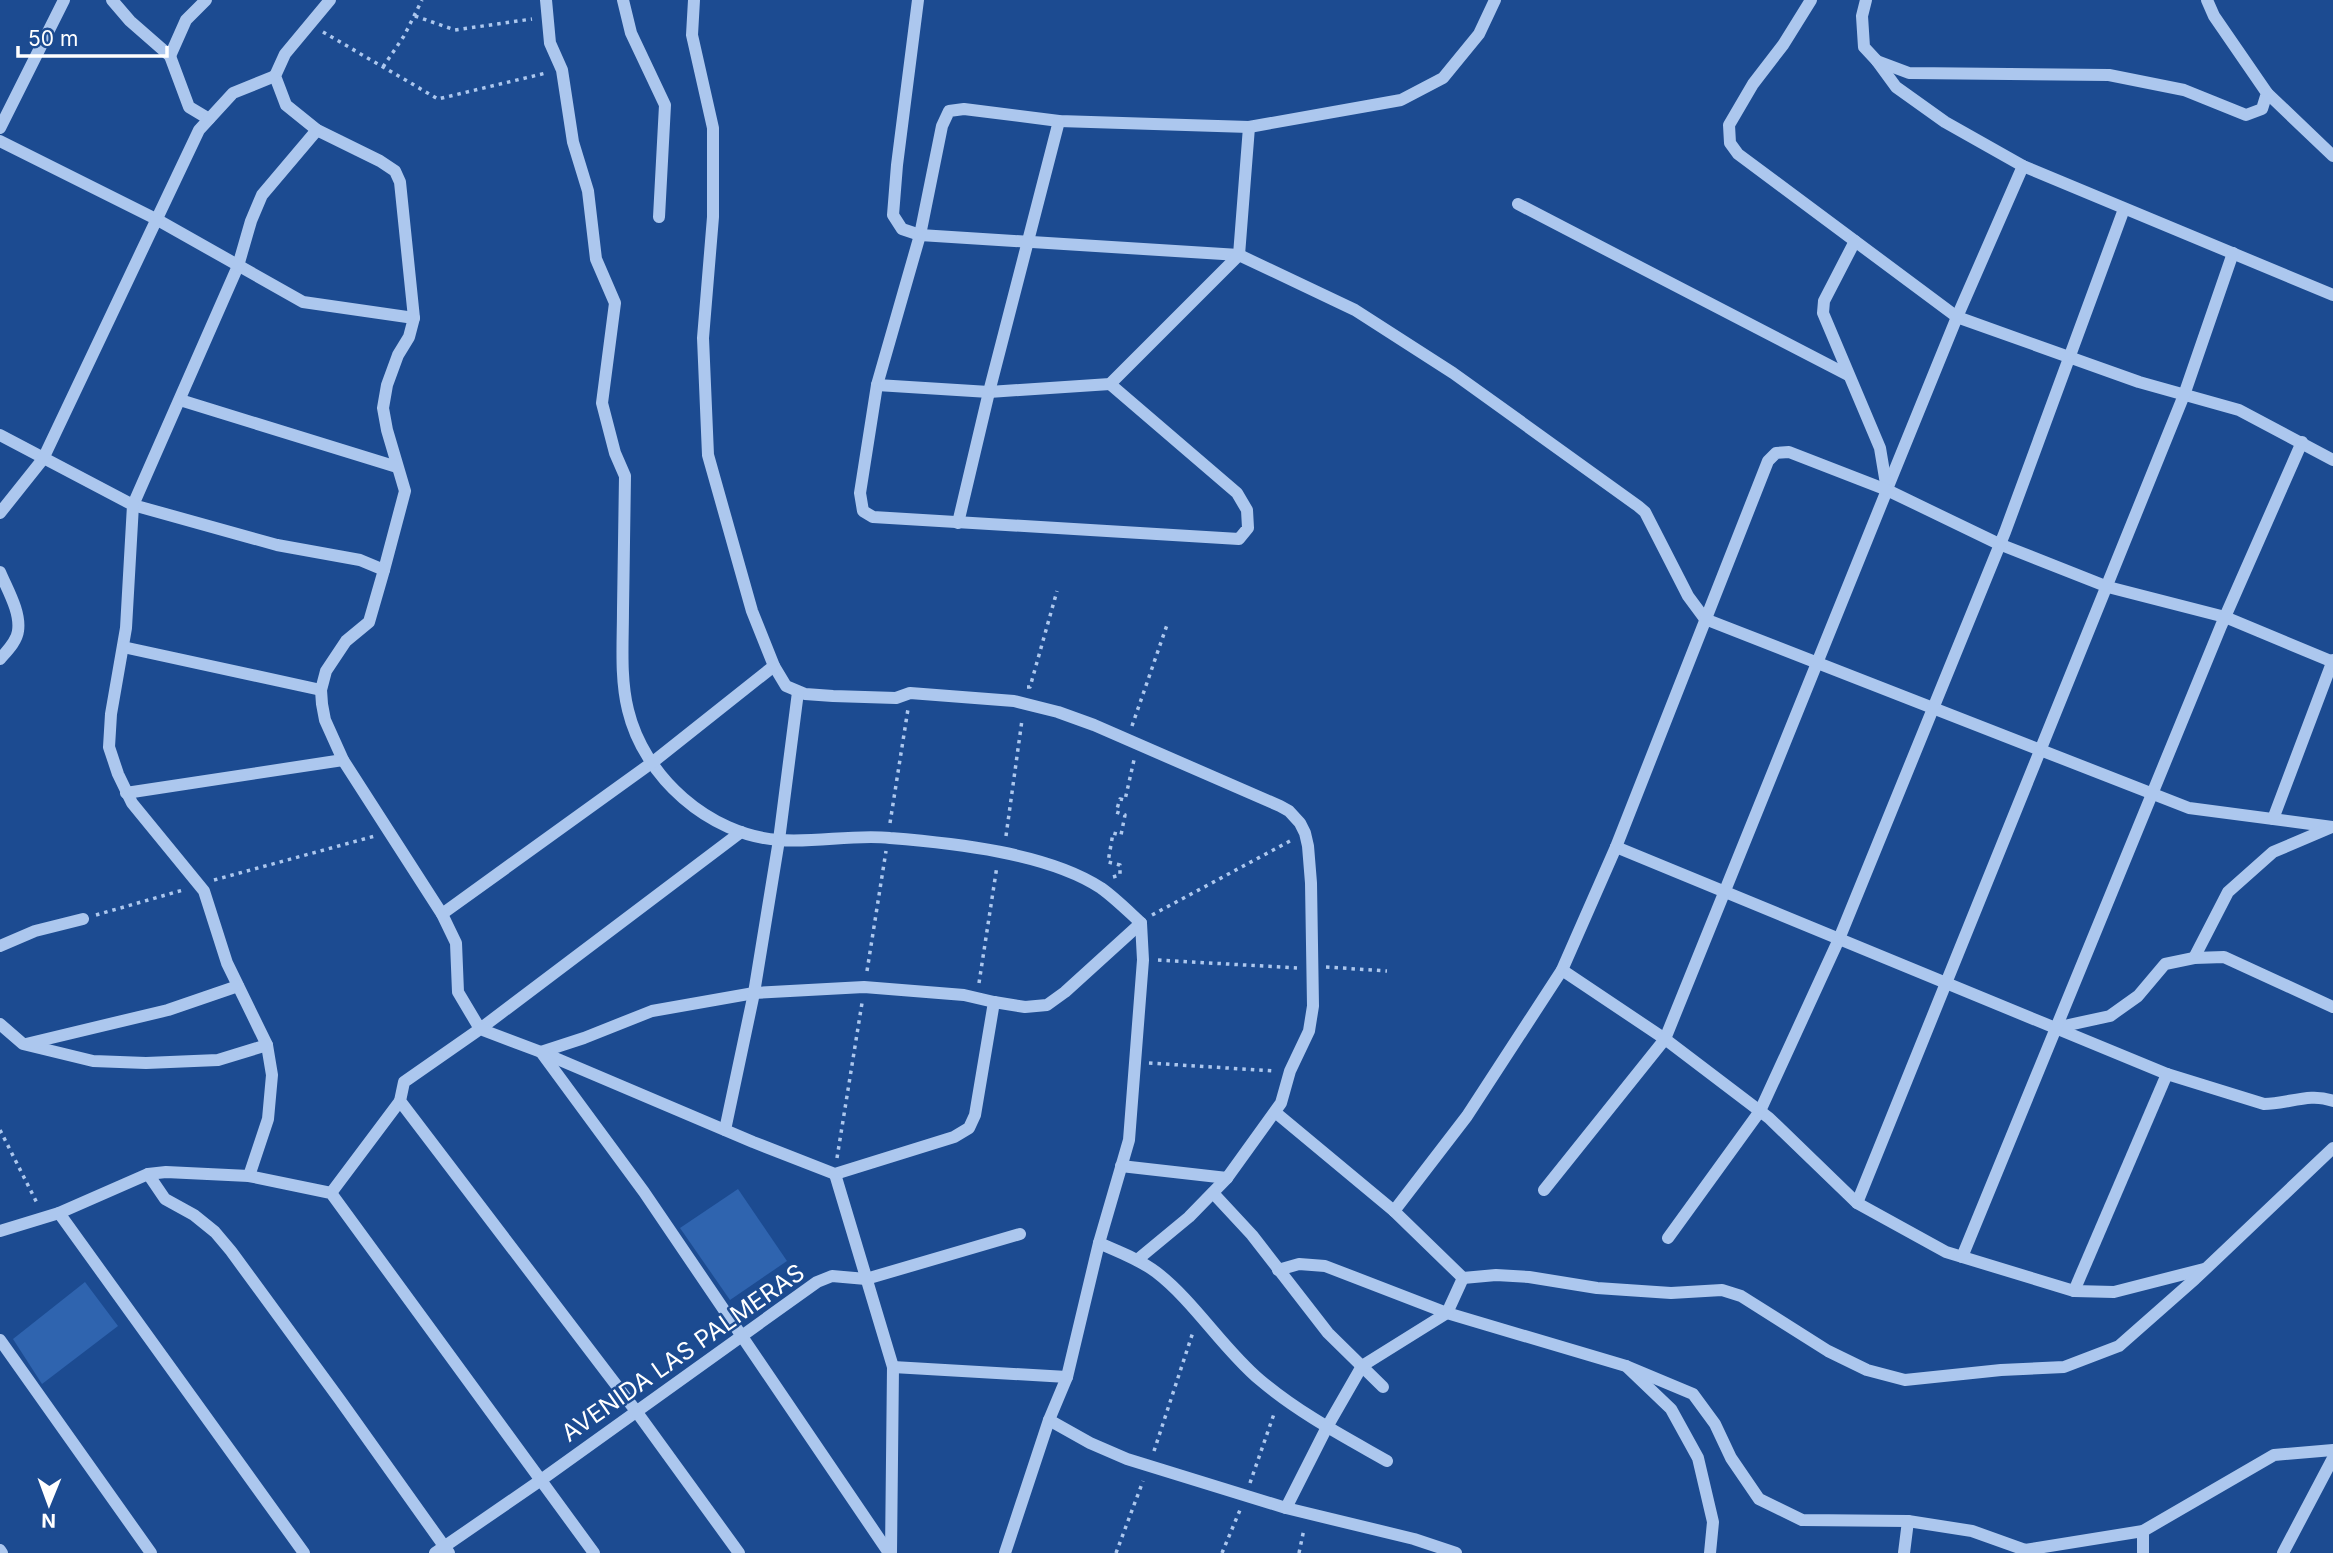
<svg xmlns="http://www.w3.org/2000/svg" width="2333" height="1553" viewBox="0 0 2333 1553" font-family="Inter,sans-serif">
  <rect width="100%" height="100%" fill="#1c4b91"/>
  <g fill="#2f64af">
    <path d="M738,1189L787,1261L730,1300L680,1228Z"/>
    <path d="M85,1282L118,1326L42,1384L13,1339Z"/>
  </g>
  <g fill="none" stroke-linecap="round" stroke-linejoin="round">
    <g stroke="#acc7ee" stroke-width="3.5" stroke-dasharray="3.5 5" stroke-linecap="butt">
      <path d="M415,16L455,30L532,19"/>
      <path d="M323,32L438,99L546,73"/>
      <path d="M383,67L404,36L422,0"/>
      <path d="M1027,687H1030L1057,591"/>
      <path d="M1132,726L1168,622"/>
      <path d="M890,823L908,709"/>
      <path d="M1006,836L1022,720"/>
      <path d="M1113,877L1120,875V865L1108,862L1113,833L1121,835L1125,815L1116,812L1120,799L1125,800L1134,760"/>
      <path d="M214,880L375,836"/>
      <path d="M96,915L183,890"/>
      <path d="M1152,915L1290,841"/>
      <path d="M1158,960L1297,968"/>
      <path d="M1326,967L1387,971"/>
      <path d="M867,971L886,851"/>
      <path d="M979,983L997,866"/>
      <path d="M1149,1063L1274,1071"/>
      <path d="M0,1130L37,1203"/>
      <path d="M837,1158L862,1003"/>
      <path d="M1154,1451L1193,1332"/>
      <path d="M1250,1483L1275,1411"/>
      <path d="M1116,1553L1143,1481"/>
      <path d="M1222,1553L1240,1510"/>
      <path d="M1299,1553L1304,1529"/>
    </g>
    <g stroke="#acc7ee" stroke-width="12">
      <path d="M112,0L130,21L170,56L189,107L209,119"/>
      <path d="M330,0L285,54L275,76L286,105L317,130L380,161L395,171L400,182L414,318L409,337L398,355L387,385L383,408L387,430L405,491L384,570"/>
      <path d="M546,0L550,43L562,70L573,142L588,191L596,259L615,303L602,403L615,453L625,476C624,520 624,565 623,609C623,642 620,678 628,710C644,777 709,835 779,840C816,843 854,834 890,838C953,843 1048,853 1101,888C1115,898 1128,911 1141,923L1143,960L1129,1140L1099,1243L1067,1377L1049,1420L1005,1553"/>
      <path d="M623,0L631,33L665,105L659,217"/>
      <path d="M694,0L692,35L713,128V217L703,338L708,455L752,611L774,666L786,686L805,694L833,696L896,698L910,693L1014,701L1058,712L1094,725L1280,806L1289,811L1300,823L1305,833L1308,846L1311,883L1313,1006L1309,1031L1290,1071L1281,1103L1227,1178L1189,1217L1137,1260"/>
      <path d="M918,0L897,165L893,215L902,229L920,235L1239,255L1355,310L1453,373L1638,506L1645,512L1688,596L1705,619L2189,808L2333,827"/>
      <path d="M1811,0L1783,45L1753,84L1729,125L1730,143L1738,154L1957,317L2139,382L2239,410L2333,460"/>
      <path d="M1866,0L1862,16L1864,47L1877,61L1909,73L2109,75L2184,90L2246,115L2262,109L2267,93L2214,16L2207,0"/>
      <path d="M170,56L186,20L206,0"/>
      <path d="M1877,61L1896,87L1945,122L2023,166L2333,295"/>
      <path d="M2267,93L2333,156"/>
      <path d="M0,128L64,0"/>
      <path d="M317,130L262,195L251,221L238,266L133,505L277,545L360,560L384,570L369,622L346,641L326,671L321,690L322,704L325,720L343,760L442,914L456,943L458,992L480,1029L741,832"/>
      <path d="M0,141L156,219L303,302L414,318"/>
      <path d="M1518,204L1848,375"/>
      <path d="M1110,384L1237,493L1247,510L1248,528L1239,539L873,517L863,511L860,493L877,385L920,235L942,126L949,111L964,109L1059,121L1249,127L1401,100L1443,78L1479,34L1495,0"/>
      <path d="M877,385L989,392L1110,384L1239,255L1249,127"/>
      <path d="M180,400L397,467"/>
      <path d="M0,435L133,505L126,628L111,714L109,747L118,774L132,803L204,891L227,963L267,1045L272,1075L268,1119L249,1176"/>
      <path d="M1887,489L1957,317L2023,166"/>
      <path d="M0,513L43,459L199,130L233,93L275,76"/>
      <path d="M958,523L989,392L1059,121"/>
      <path d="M0,572C7,589 21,612 18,631C17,641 7,651 0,659"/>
      <path d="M123,647L321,690"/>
      <path d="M126,793L343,760"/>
      <path d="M2273,819L2333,660"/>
      <path d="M1616,847L2167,1074L2264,1104C2288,1104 2310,1092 2333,1101"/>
      <path d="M442,914L653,762L774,666"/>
      <path d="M0,946L35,931L83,919"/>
      <path d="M2194,958L2228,892L2273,852L2332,827"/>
      <path d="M1562,970L1665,1039L1769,1118L1857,1203L1946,1252L2074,1291L2114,1292L2204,1269"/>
      <path d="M0,1024L23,1044L93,1061L146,1063L218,1060L267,1045"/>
      <path d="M2055,1028L2110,1016L2138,996L2165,964L2194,958L2224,957L2333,1007"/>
      <path d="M26,1044L168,1010L238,986"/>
      <path d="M541,1052L584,1038L652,1011L754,993L864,987L964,995L994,1002L1025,1007L1047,1005L1065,992L1141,923"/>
      <path d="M541,1052L753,1142L835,1174L954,1137L969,1128L975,1115L994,1002"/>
      <path d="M1275,1112L1394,1211L1463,1278"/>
      <path d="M725,1130L754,993L779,840L798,692"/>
      <path d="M1121,1166L1227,1178"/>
      <path d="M148,1174L165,1199L194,1215L215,1232L231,1251L340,1400L449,1553"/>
      <path d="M835,1174L893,1367L891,1553"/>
      <path d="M1544,1190L1665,1039L1887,490L1880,448L1823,313L1824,301L1855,241"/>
      <path d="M331,1193L400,1101"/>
      <path d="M1213,1193L1252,1235L1328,1333L1383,1387"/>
      <path d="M1857,1203L2184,395L2233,253"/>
      <path d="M1394,1211L1467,1116L1562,970L1616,847L1768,461L1776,453L1789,452L1887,490L1999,544L2108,587L2225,617L2333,662"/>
      <path d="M59,1213L304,1553"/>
      <path d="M0,1231L59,1213L148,1174L166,1172L249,1176L331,1193L594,1553"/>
      <path d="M1668,1238L1760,1111L1839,939L2005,532L2124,209"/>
      <path d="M1099,1243C1119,1252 1139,1259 1156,1272C1194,1301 1223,1349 1260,1380C1299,1413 1343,1436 1387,1461"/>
      <path d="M1962,1257L2221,626L2302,442"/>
      <path d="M1278,1270L1299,1264L1325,1266L1447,1313L1626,1366L1671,1409L1698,1458L1713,1522L1710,1553"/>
      <path d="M1463,1278L1496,1275L1529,1277L1597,1288L1671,1293L1722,1290L1741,1296L1828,1351L1867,1370L1905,1380L2001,1370L2064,1367L2119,1346L2195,1279L2333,1148"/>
      <path d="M2074,1291L2167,1074"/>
      <path d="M0,1340L151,1553"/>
      <path d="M1626,1366L1693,1394L1715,1424L1731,1458L1759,1499L1802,1520L1908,1521L1972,1531L2025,1550L2143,1531L2274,1455L2333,1450"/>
      <path d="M893,1367L1067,1377"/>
      <path d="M1049,1420L1090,1443L1127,1459L1286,1508L1414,1539L1456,1553"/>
      <path d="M1286,1508L1327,1427L1362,1366L1447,1313L1463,1278"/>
      <path d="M2143,1531V1553"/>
      <path d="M0,1550L2,1553"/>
      <path d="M435,1553L541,1480L817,1282L832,1276L866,1279L1020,1234"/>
      <path d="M739,1553L636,1411L400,1101L404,1082L480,1029L541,1052L644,1192L889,1553"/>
      <path d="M1904,1553L1908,1521"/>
      <path d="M2283,1553L2333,1458"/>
    </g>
  </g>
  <g text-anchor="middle" stroke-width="5" stroke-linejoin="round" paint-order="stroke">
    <g font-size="24" fill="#fff" stroke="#1c4b91">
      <text transform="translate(683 1353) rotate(-35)" y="8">AVENIDA LAS PALMERAS</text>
    </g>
  </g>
  <g transform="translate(49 1504) rotate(181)" stroke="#1c4b91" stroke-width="5" paint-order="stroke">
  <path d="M0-5L12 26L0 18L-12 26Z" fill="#ffffff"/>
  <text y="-10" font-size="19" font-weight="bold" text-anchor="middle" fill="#ffffff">N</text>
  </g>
  <path d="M18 46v10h149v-10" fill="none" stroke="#ffffff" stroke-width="3.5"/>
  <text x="28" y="46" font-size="21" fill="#ffffff" stroke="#1c4b91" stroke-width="5" paint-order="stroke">50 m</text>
</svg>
